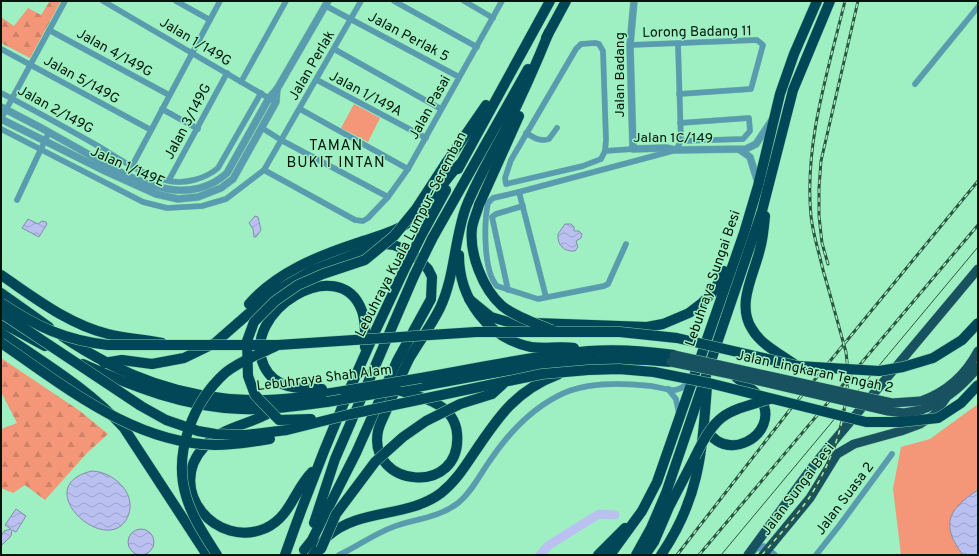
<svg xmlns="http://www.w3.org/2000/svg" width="979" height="556" viewBox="0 0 979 556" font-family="Overpass,sans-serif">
  <defs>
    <pattern id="forest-firs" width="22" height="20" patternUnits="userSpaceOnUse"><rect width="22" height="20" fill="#f39778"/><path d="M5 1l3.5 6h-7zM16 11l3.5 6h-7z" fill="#cf8166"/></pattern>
    <pattern id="water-waves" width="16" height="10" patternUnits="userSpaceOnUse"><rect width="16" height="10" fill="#bac0ef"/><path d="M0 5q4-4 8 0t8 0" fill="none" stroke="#9ea4cc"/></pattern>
  </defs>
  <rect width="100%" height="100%" fill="#9ef0c3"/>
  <g fill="#f39778">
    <path d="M354,104L380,118L368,142L341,128Z"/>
    <path d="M978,404V490L967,497L949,524L954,542L963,555H901L893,489L901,447L930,439Z"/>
  </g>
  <g fill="url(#forest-firs)">
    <path d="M50,1H61L30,58L1,43V17L14,26L28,8L41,15Z"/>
    <path d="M1,358L80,411L108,434L87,453L45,500L25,485L13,493L1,488V429L17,423L1,392Z"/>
  </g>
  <g fill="url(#water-waves)" stroke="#828daa">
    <path d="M255,216L258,217L261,230L256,237H254L253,229L249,223Z"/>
    <path d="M28,219L38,224L42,221L46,222L47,224L39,237L22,228Z"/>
    <path d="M565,224H571L574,227V231H579L582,234L581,238L576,241L578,247L575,251C564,252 557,245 558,234Z"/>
    <path d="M92,471C116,472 140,497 126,520C104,556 28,486 92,471Z"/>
    <path d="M978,490V555H963C940,525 948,509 978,490Z"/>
    <path d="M16,509L26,516L16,532L12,530L11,536L1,546V536L4,531L11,529L5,525Z"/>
    <circle cx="141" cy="542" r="13"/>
  </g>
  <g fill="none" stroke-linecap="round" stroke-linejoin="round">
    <path stroke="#bac0ef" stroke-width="9" d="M540,555L549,545L599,514L615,515"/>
    <defs>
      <g id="minor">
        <path d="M103,1L272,100"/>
        <path d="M176,1L210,20"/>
        <path d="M394,1L477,47"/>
        <path d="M464,1L493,18"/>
        <path d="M326,6L459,77"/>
        <path d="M49,30L169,95"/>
        <path d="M595,43L599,44L603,51L606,140L605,151L601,159L583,166L506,184L505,178L511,160L576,49L581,44Z"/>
        <path d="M630,45L757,40L763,45L751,89L679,94"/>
        <path d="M1,49L151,130"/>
        <path d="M334,49L441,109"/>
        <path d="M317,80L426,138"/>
        <path d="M241,82L286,1"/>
        <path d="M915,84L978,7"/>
        <path d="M1,93C34,110 66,128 98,146C120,159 143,176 169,181C186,184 205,179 218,168L261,93"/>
        <path d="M162,109L198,129"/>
        <path d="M300,109L408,169"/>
        <path d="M1,119L65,1"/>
        <path d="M680,123L749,118L750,131L743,139L681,141"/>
        <path d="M262,128L281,140L388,197"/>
        <path d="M1,129L143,202L167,208L202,206L226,199L264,170L361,1"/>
        <path d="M526,133C535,138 540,142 549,139L557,128"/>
        <path d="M605,151L633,149"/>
        <path d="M132,166L220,1"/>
        <path d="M264,170L355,220L363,221L368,218L388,197L408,169L502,1"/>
        <path d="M169,180L227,73"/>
        <path d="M519,192L493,198L488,203C484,222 483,271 497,286L538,299L604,286L608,284L626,244"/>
        <path d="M17,200L49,132"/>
        <path d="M508,290L492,217L496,214L523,206"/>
        <path d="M546,297L519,192L676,150L681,141L678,44"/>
        <path d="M668,389L676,399L679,414"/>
        <path d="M339,555C358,546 374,534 393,527C414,519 439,518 458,503C471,493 479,476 489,462C507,435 533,407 564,393C589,382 624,383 651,386C659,387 667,390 675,390C682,389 686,385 690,381"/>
        <path d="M816,555L839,526L892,454"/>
      </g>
      <g id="tertiary">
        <path d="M634,1L630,45L633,149L666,148L676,150L746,149L756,144L772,120"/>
        <path d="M1,107C27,120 53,134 79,149C106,164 136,184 168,189C189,193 211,188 227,173L269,98L277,89L328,1"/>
        <path d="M1,119L105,171L156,194L178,199L198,197L221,188L233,179L276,102L277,89"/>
        <path d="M740,150L750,157L758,183"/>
        <path d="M753,551L756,548L764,547L774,555"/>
      </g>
      <g id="trunk">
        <path d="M921,401C946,392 966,374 978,351"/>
        <path d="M921,410C945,401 962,387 978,367"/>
        <path d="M748,555L813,466L978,269"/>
        <path d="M763,555L810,498L837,454L854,444L901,431L920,424L934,415L946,398"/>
      </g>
      <g id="motorway">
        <path d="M546,38L566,1"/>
        <path d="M446,163L486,105"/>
        <path d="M458,169L550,1"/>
        <path d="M479,205L519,116"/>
        <path d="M765,216C764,227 763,239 760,249C754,275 736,304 752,329C761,345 782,355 797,366"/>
        <path d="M422,234L446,190"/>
        <path d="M432,239L528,69"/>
        <path d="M459,255C459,299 488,338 531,347C545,349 560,346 574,348"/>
        <path d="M1,275C35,298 68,324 108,334C126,339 144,339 162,343"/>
        <path d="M1,293L49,327"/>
        <path d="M469,299L491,317L508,322L647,327L663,324L689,313L702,303L714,291L724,271"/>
        <path d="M249,304C277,272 318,256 357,243C374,237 393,233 408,223C431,208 441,182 460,164"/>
        <path d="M1,322L45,346"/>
        <path d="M1,333C44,363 89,389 124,428L207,555"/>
        <path d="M62,336C118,374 181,399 250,400C281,401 313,396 344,391"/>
        <path d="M104,363L122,360L152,364L184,358L215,343L271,294L311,271L373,247L385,244L394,245L412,253L428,269L432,277L431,299L397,361L356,453L312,540L304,550"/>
        <path d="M83,364C133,387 186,407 241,409C270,410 298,406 327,402"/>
        <path d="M578,369L588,366L594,359"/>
        <path d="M421,378C477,368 533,356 589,351C617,349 646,351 674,355"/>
        <path d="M322,389C299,389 275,389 264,366C239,312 340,250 362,311C366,322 365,335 365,347"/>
        <path d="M397,390C421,397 454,403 457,433C463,497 367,488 378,431C380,422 386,413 389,404C396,389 402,373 409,359C419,342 431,326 440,308C455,276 454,240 466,207C476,182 490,158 503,134C520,100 535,67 549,32"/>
        <path d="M401,390C491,374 579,352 671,362"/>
        <path d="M276,409C253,425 223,425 204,447C165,489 216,550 266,528C291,516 294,490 312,472"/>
        <path d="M705,425C721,467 782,436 761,399C754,388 742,384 734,375"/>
        <path d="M314,523L335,459L414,276"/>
        <path d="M285,555C319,458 359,363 404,270"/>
        <path d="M313,555C317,549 322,541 328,536C360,508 408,518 441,493C455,482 464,468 474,453C498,417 516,390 559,374"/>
        <path d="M598,555L625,528"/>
        <path d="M610,555L642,511L657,482L744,233L758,186L780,94L794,54L817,1"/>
        <path d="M636,555L651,528L666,493L762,211L793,90L830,1"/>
        <path d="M645,555L654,542L669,507L695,457"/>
        <path d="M661,555C700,498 702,451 707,386"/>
      </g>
    </defs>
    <use href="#minor" stroke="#85cda5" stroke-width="6"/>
    <use href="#tertiary" stroke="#85cda5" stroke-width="8"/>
    <use href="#trunk" stroke="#85cda5" stroke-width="10"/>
    <use href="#motorway" stroke="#85cda5" stroke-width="11"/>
    <use href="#minor" stroke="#599cb0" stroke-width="5.5"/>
    <use href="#tertiary" stroke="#599cb0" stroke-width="7"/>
    <use href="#trunk" stroke="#185260" stroke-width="9"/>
    <use href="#motorway" stroke="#024757" stroke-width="10"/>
    <path stroke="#2d553f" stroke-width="1" d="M721,555L978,247"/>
    <defs>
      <g id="rail">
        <path d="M828,264L822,243L819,216V188L821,161L858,1"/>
        <path d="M677,555L789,411L978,181"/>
        <path d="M699,555L978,225"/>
        <path d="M762,555C778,536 795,518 809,498C836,456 853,402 846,352C838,324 831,297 823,270C819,252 813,235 811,216C804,144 828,71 845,1"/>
      </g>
    </defs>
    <use href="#rail" stroke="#2d553f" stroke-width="3"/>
    <use href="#rail" stroke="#9ef0c3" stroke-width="1.5" stroke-dasharray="4.5" stroke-linecap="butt"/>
    <defs>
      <g id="trunk-bridge">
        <path d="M674,355L892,403L921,401"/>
        <path d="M671,362L734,375L888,411L904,413L921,410"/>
      </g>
      <g id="motorway-bridge">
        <path d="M479,205C477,212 473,221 472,228C469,254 483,289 502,306C516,317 535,323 552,330"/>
        <path d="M404,270L422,234"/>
        <path d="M414,276L432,239"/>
        <path d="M1,303C37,327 65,340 108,345H278L476,332H620L677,338L798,366L879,371L903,367L933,358L962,340L978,323"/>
        <path d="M1,313L141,406L166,420L198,431L215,434L245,435L287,430L351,414L542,374L588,370L619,369L654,372L709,383L866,422H901L938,418L961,403L978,385"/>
        <path d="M1,343C66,387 133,443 215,445C234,445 251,442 270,439"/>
        <path d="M344,391L421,378"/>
        <path d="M327,402L397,390"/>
        <path d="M311,419L279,420L255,395L248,376L247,341L254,322L275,301L298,285L323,274L365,260L394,236L416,209L446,163"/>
        <path d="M695,457C716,413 725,412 770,399"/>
        <path d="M321,549L336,514L375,462L403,437L426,421L460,404L492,394L503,384"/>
        <path d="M217,555C205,536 192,517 186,496C173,453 193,402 225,373C239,361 260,354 276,346"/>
      </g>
    </defs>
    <use href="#trunk-bridge" stroke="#85cda5" stroke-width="10" stroke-linecap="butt"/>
    <use href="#motorway-bridge" stroke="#85cda5" stroke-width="11" stroke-linecap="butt"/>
    <use href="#trunk-bridge" stroke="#185260" stroke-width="9"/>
    <use href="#motorway-bridge" stroke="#024757" stroke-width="10"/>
  </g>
  <g text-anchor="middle" stroke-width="3" stroke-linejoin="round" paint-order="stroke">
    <g font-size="14" fill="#00160a" stroke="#9ef0c3">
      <text transform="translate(697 31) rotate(-1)" y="5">Lorong Badang 11</text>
      <text transform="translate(409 36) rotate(28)" y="5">Jalan Perlak 5</text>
      <text transform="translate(196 41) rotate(31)" y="5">Jalan 1/149G</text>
      <text transform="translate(115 52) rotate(29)" y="5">Jalan 4/149G</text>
      <text transform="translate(311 65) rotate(-60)" y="5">Jalan Perlak</text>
      <text transform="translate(619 75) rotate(-90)" y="5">Jalan Badang</text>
      <text transform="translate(82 79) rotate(29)" y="5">Jalan 5/149G</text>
      <text transform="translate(366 93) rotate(28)" y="5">Jalan 1/149A</text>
      <text transform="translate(429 107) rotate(-61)" y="5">Jalan Pasai</text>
      <text transform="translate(56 109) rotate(29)" y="5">Jalan 2/149G</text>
      <text transform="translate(187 121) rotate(-62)" y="5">Jalan 3/149G</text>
      <text x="673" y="142">Jalan 1C/149</text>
      <text transform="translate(128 166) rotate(24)" y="5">Jalan 1/149E</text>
      <text transform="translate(410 234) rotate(-63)" y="5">Lebuhraya Kuala Lumpur–Seremban</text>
      <text transform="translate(712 278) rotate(-71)" y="5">Lebuhraya Sungai Besi</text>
      <text transform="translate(815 371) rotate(12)" y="5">Jalan Lingkaran Tengah 2</text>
      <text transform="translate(324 377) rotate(-7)" y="5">Lebuhraya Shah Alam</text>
      <text transform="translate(797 489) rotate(-53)" y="5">Jalan Sungai Besi</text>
      <text transform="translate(844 498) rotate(-53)" y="5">Jalan Suasa 2</text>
    </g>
    <g font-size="15" letter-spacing="1" fill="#00160a" stroke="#9ef0c3">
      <text x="336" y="150">TAMAN<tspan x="336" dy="17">BUKIT INTAN</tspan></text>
    </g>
  </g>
  <rect width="979" height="556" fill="none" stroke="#00160a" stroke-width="4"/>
</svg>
